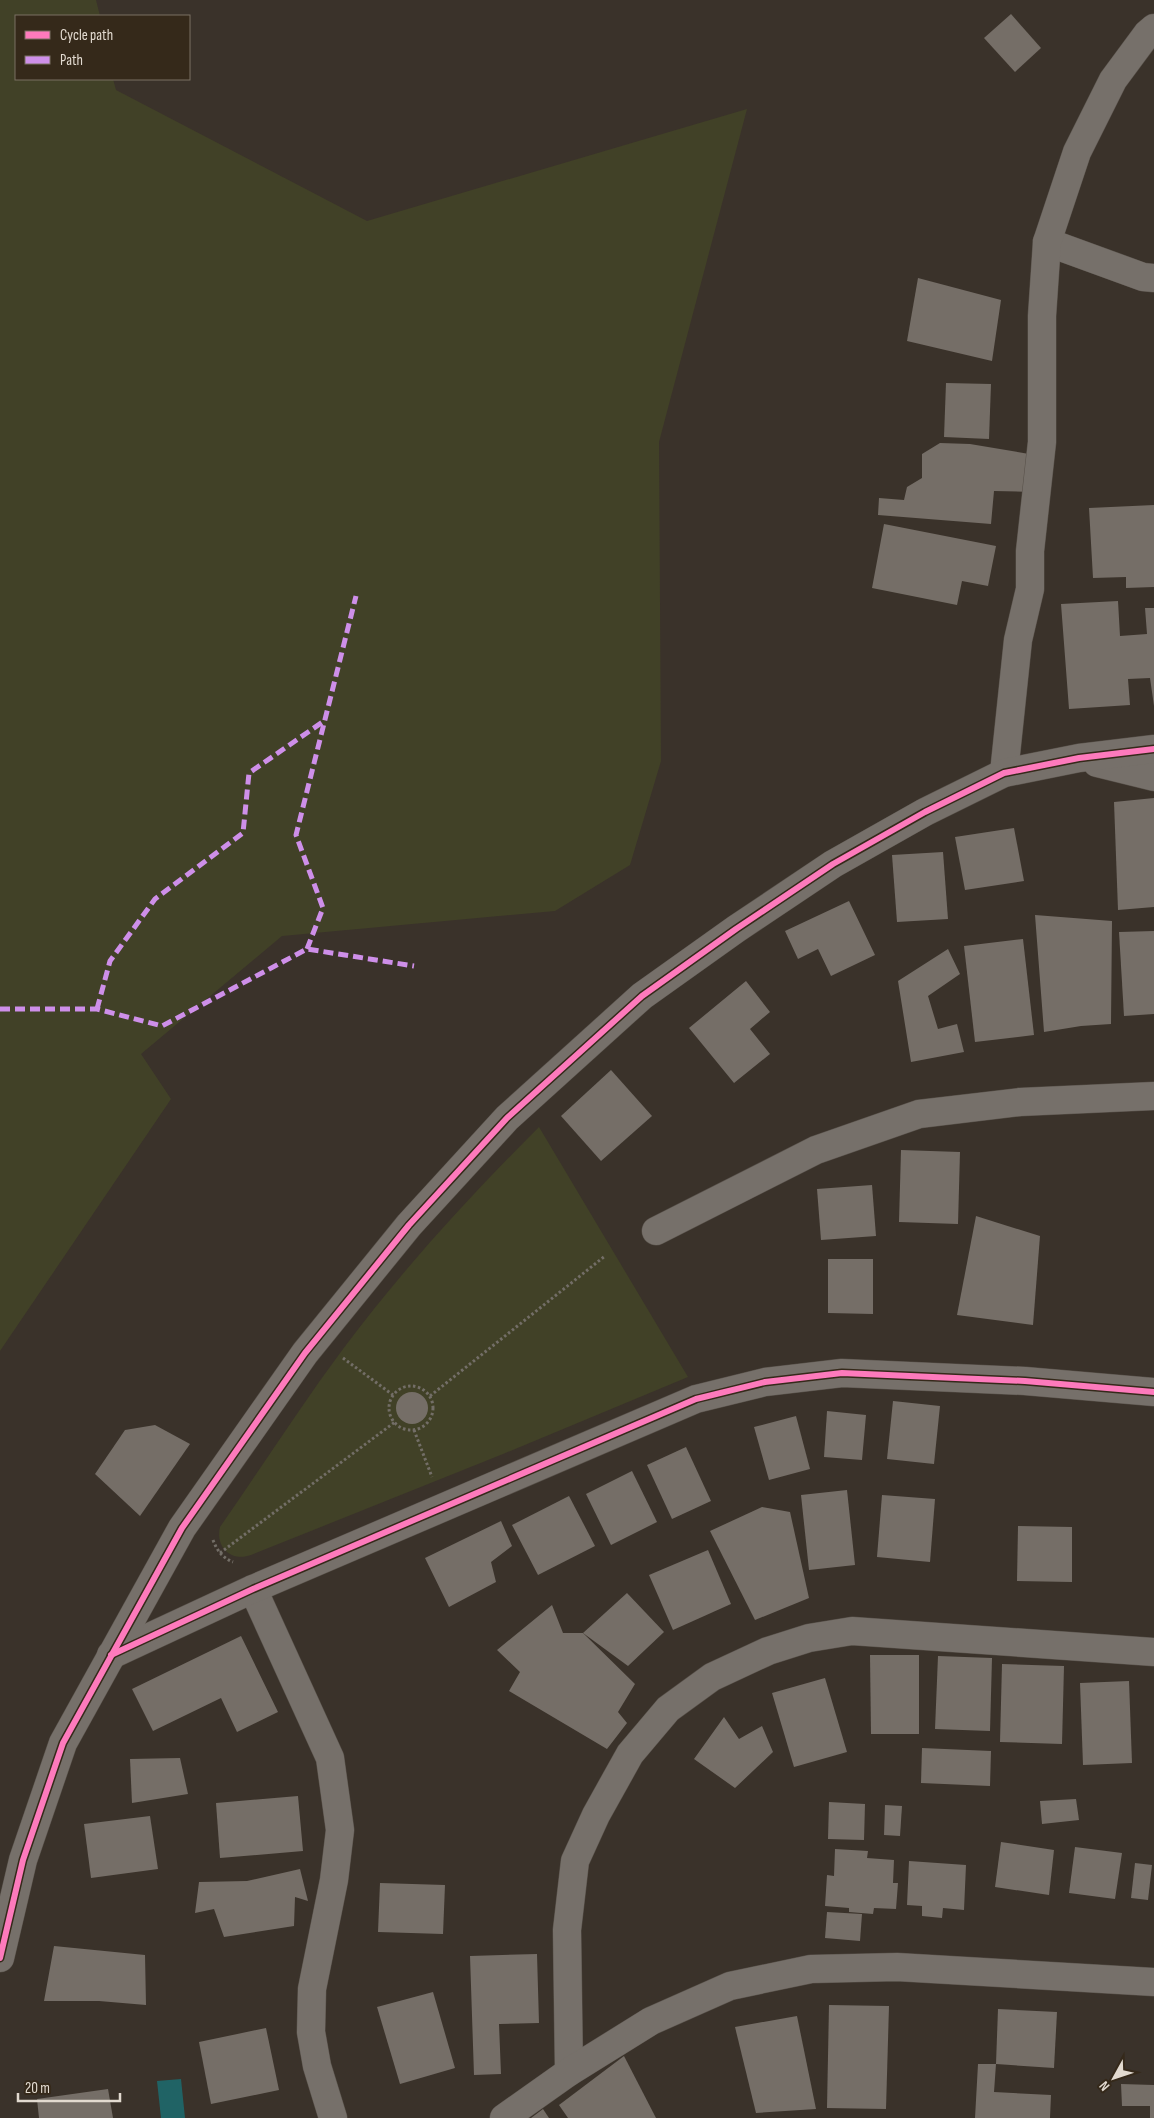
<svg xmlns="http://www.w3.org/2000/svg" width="1154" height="2118" viewBox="0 0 1154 2118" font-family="'Sofia Sans Condensed',sans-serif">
  <rect width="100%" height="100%" fill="#3a322a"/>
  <g fill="#414127">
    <path d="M0,0H96L100,16H16V79H113L116,90L367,221L747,109L659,442L661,761L630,865L555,911L282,936L141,1054L171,1099L0,1351Z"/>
    <path d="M539,1127L688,1377L503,1454L251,1555C232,1562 215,1548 220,1527C261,1468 300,1407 343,1349C402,1270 469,1197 539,1127Z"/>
  </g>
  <path fill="#206365" d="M181,2079L185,2118H161L157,2081Z"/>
  <g fill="#756e67">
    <path d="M1011,14L1041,48L1015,72L984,38Z"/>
    <path d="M918,278L1001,300L992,361L907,341Z"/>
    <path d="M946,383L991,384L989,439L944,437Z"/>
    <path d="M940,443L970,444L1035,455L1033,492L994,491L991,524L878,515L879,498L904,500L907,487L922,478V454Z"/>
    <path d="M1154,505V587L1126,588V577L1093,578L1089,508Z"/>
    <path d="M884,524L996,546L988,586L962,581L957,605L872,588Z"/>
    <path d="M1118,601L1120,636L1147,634L1145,608H1154V706L1150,678L1128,679L1130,705L1069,709L1061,604Z"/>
    <path d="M1154,798V907L1118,910L1114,802Z"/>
    <path d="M1014,828L1024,881L965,890L955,837Z"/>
    <path d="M943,852L948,919L897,922L892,855Z"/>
    <path d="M849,901L875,955L831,976L818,949L798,959L785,931Z"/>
    <path d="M1035,915L1112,921L1111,1024L1081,1026L1044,1032Z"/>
    <path d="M1154,931V1014L1124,1016L1119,932Z"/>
    <path d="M1023,939L1034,1035L975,1042L964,946Z"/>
    <path d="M948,949L960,974L928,996L938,1029L957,1024L964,1052L911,1062L898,981Z"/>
    <path d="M746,981L770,1012L750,1029L770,1054L734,1083L689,1028Z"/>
    <path d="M611,1070L652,1116L601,1161L561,1116Z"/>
    <path d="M901,1150L960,1152L958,1224L899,1222Z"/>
    <path d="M872,1185L876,1236L821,1240L817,1189Z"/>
    <path d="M976,1216L1040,1236L1033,1325L957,1315Z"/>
    <path d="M828,1259H873V1314L828,1313Z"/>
    <circle cx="412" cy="1408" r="16"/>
    <path d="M893,1401L940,1406L934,1464L887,1459Z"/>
    <path d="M827,1411L866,1415L862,1460L824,1457Z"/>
    <path d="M796,1416L810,1469L769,1480L754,1427Z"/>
    <path d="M155,1425L190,1444L140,1516L95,1474L125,1430Z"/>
    <path d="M686,1447L711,1501L672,1519L647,1465Z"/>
    <path d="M632,1471L657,1522L611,1545L586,1494Z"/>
    <path d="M847,1490L855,1565L809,1570L801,1495Z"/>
    <path d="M882,1495L935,1499L930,1562L877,1557Z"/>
    <path d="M569,1496L595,1546L538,1575L512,1525Z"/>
    <path d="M762,1507L790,1512L809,1598L755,1620L710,1531Z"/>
    <path d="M501,1521L512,1546L491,1562L496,1582L449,1607L425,1558Z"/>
    <path d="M1018,1526L1072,1527V1582L1017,1581Z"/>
    <path d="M708,1550L731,1604L673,1630L649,1575Z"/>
    <path d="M627,1593L664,1632L628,1666L583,1633Z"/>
    <path d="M552,1605L563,1633H583L635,1684L618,1712L627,1723L607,1749L509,1691L520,1672L497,1650Z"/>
    <path d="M241,1636L278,1712L237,1732L221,1698L153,1731L132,1689Z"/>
    <path d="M870,1655H919V1734H871Z"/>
    <path d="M938,1656L992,1658L990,1731L935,1729Z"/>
    <path d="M1002,1664L1064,1666L1062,1744L1000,1742Z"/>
    <path d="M825,1678L847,1752L794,1767L772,1693Z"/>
    <path d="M1129,1681L1132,1763L1083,1765L1080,1683Z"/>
    <path d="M724,1717L739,1739L762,1726L773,1752L735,1788L694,1759Z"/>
    <path d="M922,1748L991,1751L990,1786L921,1783Z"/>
    <path d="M180,1758L188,1794L132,1803L130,1759Z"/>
    <path d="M298,1796L303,1851L220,1858L216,1803Z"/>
    <path d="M1076,1799L1079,1820L1042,1824L1040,1801Z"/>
    <path d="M829,1802L865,1804L864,1840L828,1839Z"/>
    <path d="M885,1805L902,1806L900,1836L884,1835Z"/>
    <path d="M150,1816L158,1869L91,1878L84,1824Z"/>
    <path d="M1001,1842L1054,1850L1049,1895L995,1887Z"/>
    <path d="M1075,1847L1122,1853L1115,1899L1069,1893Z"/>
    <path d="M835,1849L868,1851L867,1858L894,1860L893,1883H898L896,1909L874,1908L873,1914L849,1912V1908L825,1906L827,1875L834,1876Z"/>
    <path d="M909,1861L966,1865L964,1910L943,1908L942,1918L922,1916V1906L907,1905Z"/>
    <path d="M1135,1863L1152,1865L1148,1900L1131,1898Z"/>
    <path d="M300,1869L308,1901L295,1897L294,1926L224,1937L214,1909L195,1913L199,1882L247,1881Z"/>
    <path d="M380,1883L445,1885L443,1934L378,1932Z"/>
    <path d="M827,1912L862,1914L860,1941L825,1938Z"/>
    <path d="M54,1946L145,1955L146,2005L99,2001H44Z"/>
    <path d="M537,1954L539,2023L499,2024L501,2074L474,2075L470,1956Z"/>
    <path d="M433,1992L455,2068L400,2084L377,2007Z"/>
    <path d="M829,2005L889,2006L886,2109L827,2108Z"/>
    <path d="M998,2009L1057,2012L1054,2068L996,2064Z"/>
    <path d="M797,2016L816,2109L756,2113L735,2027Z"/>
    <path d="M266,2028L279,2090L211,2104L199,2042Z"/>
    <path d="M624,2056L656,2118H568L559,2105Z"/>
    <path d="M978,2064H996L994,2092L1051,2095L1050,2118H975Z"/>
    <path d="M1121,2084L1154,2085V2118H1150V2106H1122Z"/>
    <path d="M108,2089L113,2118H39L37,2099Z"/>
    <path d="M543,2109L549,2118H531Z"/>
  </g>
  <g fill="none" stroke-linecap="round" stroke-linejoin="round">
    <defs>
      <g id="street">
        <path d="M1047,242L1143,277L1154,278"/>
        <path d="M1097,763L1154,777"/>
        <path d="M1004,773L1018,640L1030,589V551L1042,442V316L1047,242L1077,152L1113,80L1147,34L1154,28"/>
        <path d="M656,1231L816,1150L919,1114L1020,1102L1154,1096"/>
        <path d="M253,1589L330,1758L340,1830L334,1880L312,1989L311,2032L317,2066L333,2118"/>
        <path d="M111,1655L253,1589L696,1399L765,1382L842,1373L1025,1381L1154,1392"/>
        <path d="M0,1958L23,1860L63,1743L182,1528L305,1353L409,1225L507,1118L642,996L736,929L833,864L925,812L1004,773L1079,758L1154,749"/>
        <path d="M569,2072L567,1930L575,1861L596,1815L630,1754L668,1709L712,1677L768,1651L809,1638L852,1631L1154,1652"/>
        <path d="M504,2118L569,2072L651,2021L730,1986L811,1969L897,1967L1154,1982"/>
      </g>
    </defs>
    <use href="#street" stroke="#575049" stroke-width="29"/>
    <g stroke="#736e67" stroke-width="3" stroke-dasharray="2.5 2.5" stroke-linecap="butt">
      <path d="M343,1358L393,1395"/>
      <circle cx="411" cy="1408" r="22"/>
      <path d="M430,1396L605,1256"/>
      <path d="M414,1430L432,1477"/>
      <path d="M213,1540C217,1551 223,1558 233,1562"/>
      <path d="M220,1553L395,1422"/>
    </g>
    <use href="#street" stroke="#76706a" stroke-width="28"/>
    <g stroke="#ce8fe9" stroke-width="5" stroke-dasharray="10 5" stroke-linecap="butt">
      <path d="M307,949L323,908L296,835L356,596"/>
      <path d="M0,1009H97L162,1026L307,949L414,966"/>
      <path d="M97,1009L110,961L155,899L243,833L249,773L324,721"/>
    </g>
    <defs>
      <g id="cycleway">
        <path d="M111,1655L253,1589L696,1399L765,1382L842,1373L1025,1381L1154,1392"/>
        <path d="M0,1958L23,1860L63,1743L182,1528L305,1353L409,1225L507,1118L642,996L736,929L833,864L925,812L1004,773L1079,758L1154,749"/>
      </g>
    </defs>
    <use href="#cycleway" stroke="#35291a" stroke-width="9"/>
    <use href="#cycleway" stroke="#fd7abc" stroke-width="6"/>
  </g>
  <rect x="15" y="15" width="175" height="65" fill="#35291a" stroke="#7a7063"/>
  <rect x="25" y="31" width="25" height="8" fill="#fd7abc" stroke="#7a7063"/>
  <text x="60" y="40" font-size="15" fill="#e2dad0">Cycle path</text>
  <rect x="25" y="56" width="25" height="8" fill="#ce8fe9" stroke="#7a7063"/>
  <text x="60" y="65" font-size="15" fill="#e2dad0">Path</text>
  <g transform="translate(1114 2078) rotate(230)" stroke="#35291a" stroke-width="4" paint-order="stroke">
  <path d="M0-4L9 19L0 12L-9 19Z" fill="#e2dad0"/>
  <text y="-8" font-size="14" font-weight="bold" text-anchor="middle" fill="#e2dad0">N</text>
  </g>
  <path d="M18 2093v8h102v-8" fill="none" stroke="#e2dad0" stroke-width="2.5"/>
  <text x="25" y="2093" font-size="15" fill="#e2dad0" stroke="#35291a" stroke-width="4" paint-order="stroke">20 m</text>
</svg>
